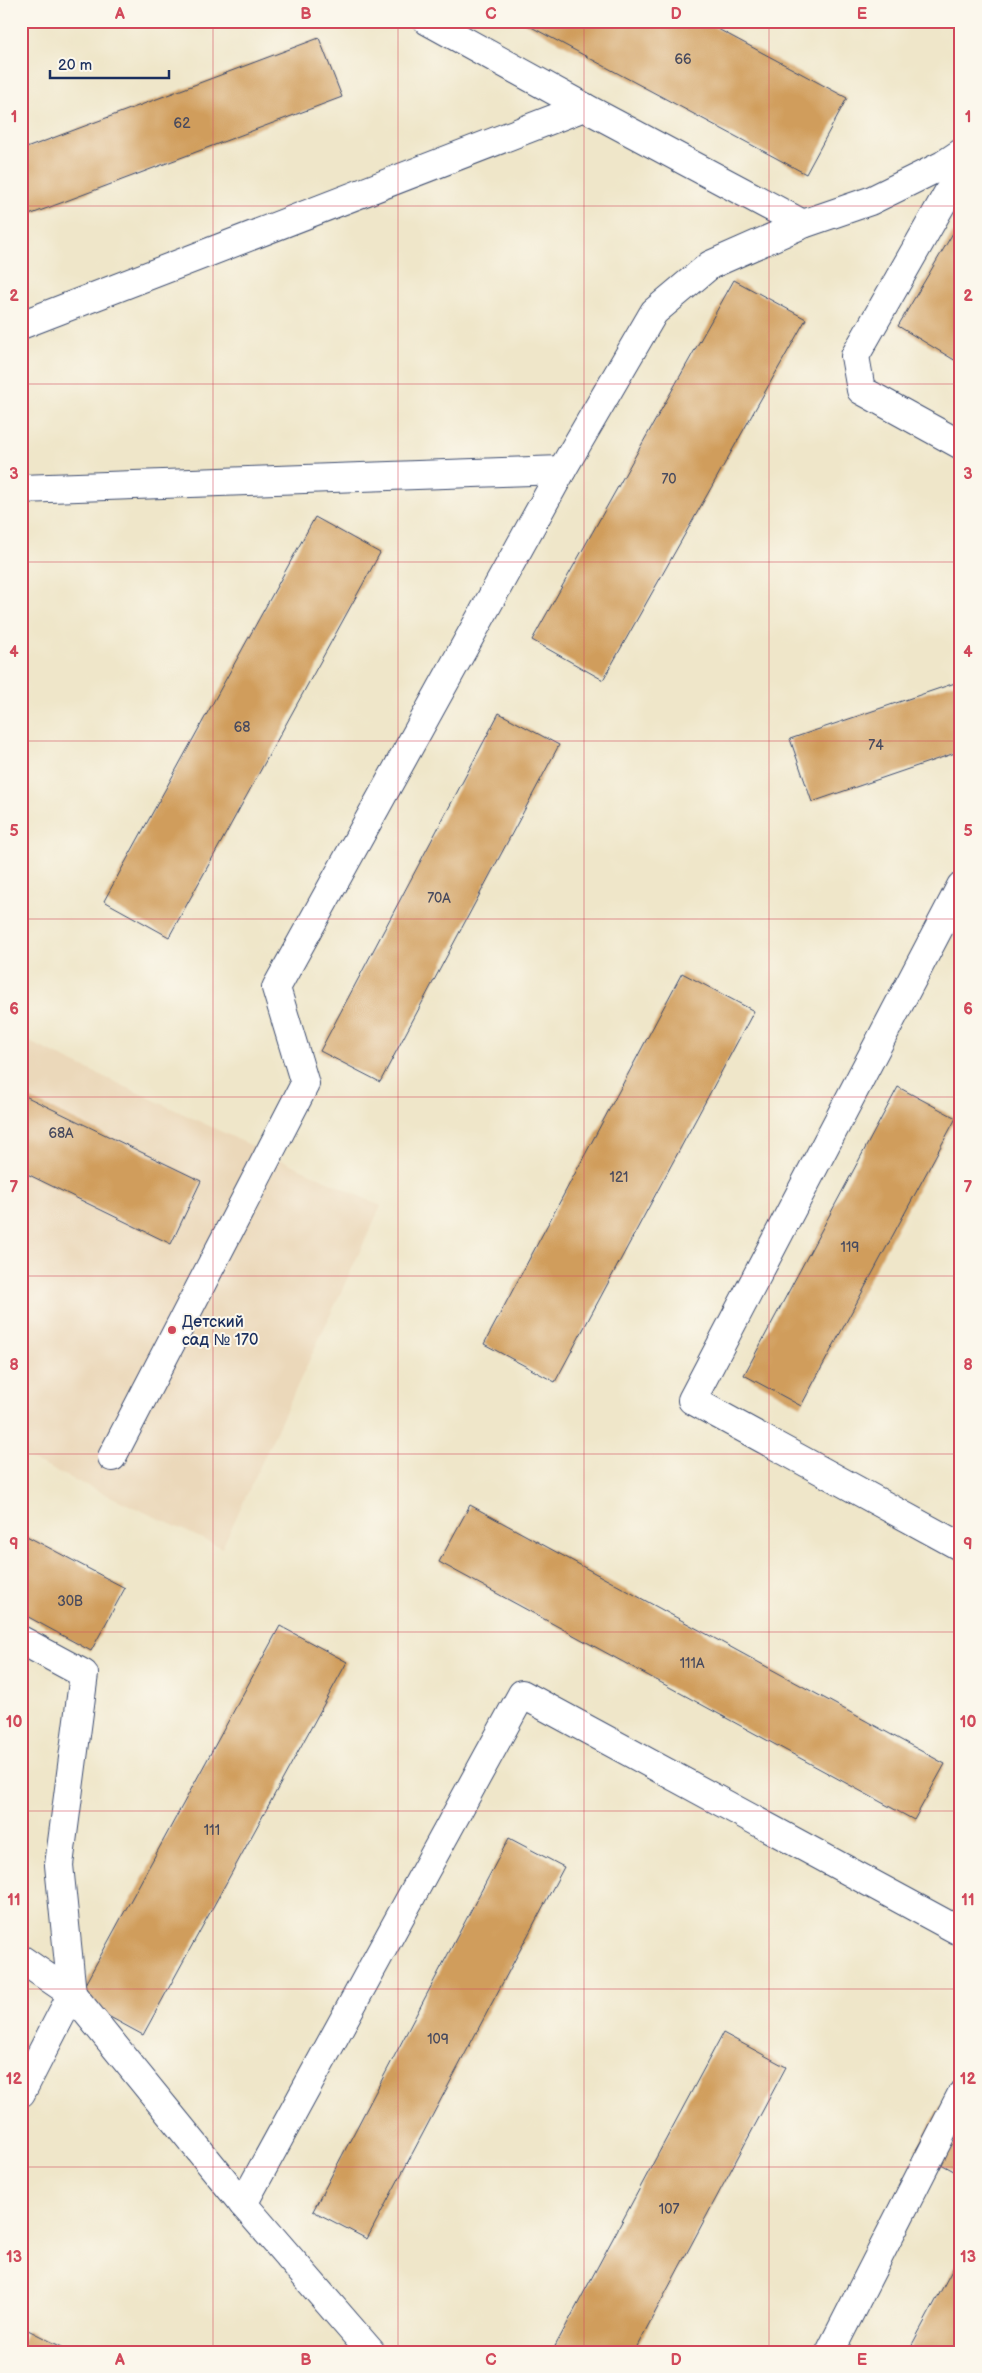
<svg xmlns="http://www.w3.org/2000/svg" width="982" height="2373" viewBox="0 0 982 2373" font-family="'Balsamiq Sans',sans-serif">
  <rect width="100%" height="100%" fill="#fbf7ec"/>
  <filter id="ink" filterUnits="userSpaceOnUse"><feTurbulence type="fractalNoise" baseFrequency=".02" numOctaves="2"/><feDisplacementMap in="SourceGraphic" scale="10" xChannelSelector="R" yChannelSelector="G"/><feConvolveMatrix kernelMatrix="1 2 1 2 8 2 1 2 1" color-interpolation-filters="sRGB"/></filter>
  <filter id="wash" filterUnits="userSpaceOnUse"><feTurbulence type="fractalNoise" baseFrequency=".0096" numOctaves="4" result="noise"/><feDisplacementMap in="SourceGraphic" scale="20" xChannelSelector="R" yChannelSelector="G"/><feGaussianBlur stdDeviation="1.12" result="paint"/><feColorMatrix in="noise" values="0 0 0 0 0 0 0 0 0 0 0 0 0 0 0 0 0 1.4 0 .05"/><feComposite in="paint" operator="in"/></filter>
  <g filter="url(#wash)">
    <rect width="100%" height="100%" fill="#efe6c9"/>
    <path fill="#ebd8ba" d="M21,1038L381,1206L222,1548L21,1455Z"/>
    <g id="blocks">
      <g fill="#d09d5c">
        <path d="M520,21H703L847,98L806,174Z"/>
        <path d="M319,38L342,97L21,218V150Z"/>
        <path d="M953,233L961,237V364L898,326Z"/>
        <path d="M734,280L806,319L603,680L532,640Z"/>
        <path d="M315,517L380,553L169,937L104,901Z"/>
        <path d="M961,681V751L812,802L790,739Z"/>
        <path d="M499,713L559,745L380,1082L320,1051Z"/>
        <path d="M682,973L754,1011L555,1382L484,1344Z"/>
        <path d="M898,1087L956,1118L801,1406L744,1375Z"/>
        <path d="M21,1094L201,1181L171,1244L21,1171Z"/>
        <path d="M470,1505L945,1764L914,1820L439,1562Z"/>
        <path d="M21,1533L125,1588L91,1651L21,1613Z"/>
        <path d="M280,1626L347,1662L143,2035L77,1999Z"/>
        <path d="M509,1838L564,1867L367,2239L313,2211Z"/>
        <path d="M723,2033L786,2067L634,2352H552Z"/>
        <path d="M961,2070V2175L916,2150Z"/>
        <path d="M956,2263L961,2266V2352H908Z"/>
        <path d="M28,2330L72,2352H21V2345Z"/>
      </g>
    </g>
  </g>
  <g filter="url(#ink)">
    <use href="#blocks" fill-opacity="0" stroke="#3b4a6e" stroke-width="1"/>
    <g fill="none" stroke-linecap="round" stroke-linejoin="round">
      <defs>
        <g id="minor">
          <path d="M428,21L584,107"/>
          <path d="M961,170L855,356L861,390L961,445"/>
          <path d="M21,325L584,107L803,224"/>
          <path d="M21,489L562,470"/>
          <path d="M961,886L692,1400L961,1547"/>
          <path d="M112,1457L305,1084L276,988L562,470L654,312L710,265L803,224L870,201L943,165L961,153"/>
          <path d="M21,1640L84,1674L59,1865L72,1994L21,2093"/>
          <path d="M21,1959L72,1994L243,2204L371,2352"/>
          <path d="M243,2204L522,1694L961,1932"/>
          <path d="M830,2352L961,2095"/>
        </g>
      </defs>
      <use href="#minor" stroke="#3b4a6e" stroke-width="30"/>
      <use href="#minor" stroke="#fff" stroke-width="28"/>
    </g>
  </g>
  <path fill="none" stroke="#d1495b" stroke-width="1" stroke-opacity="0.55" d="M213,21V2352M398,21V2352M584,21V2352M769,21V2352M21,206H961M21,384H961M21,562H961M21,741H961M21,919H961M21,1097H961M21,1276H961M21,1454H961M21,1632H961M21,1811H961M21,1989H961M21,2167H961"/>
  <circle fill="#d1495b" stroke="#fbf7ec" stroke-width="2" cx="172" cy="1330" r="5"/>
  <g text-anchor="middle" stroke-width="4" stroke-linejoin="round" paint-order="stroke">
    <g font-size="14" fill="#484a5e">
      <text x="683" y="64">66</text>
      <text x="182" y="128">62</text>
      <text x="669" y="484">70</text>
      <text x="242" y="732">68</text>
      <text x="876" y="750">74</text>
      <text x="439" y="903">70А</text>
      <text x="61" y="1138">68А</text>
      <text x="619" y="1182">121</text>
      <text x="850" y="1252">119</text>
      <text x="70" y="1606">30В</text>
      <text x="692" y="1668">111А</text>
      <text x="212" y="1835">111</text>
      <text x="438" y="2044">109</text>
      <text x="669" y="2214">107</text>
    </g>
    <g font-size="16" fill="#1b2f5e" stroke="#fbf7ec" text-anchor="start">
      <text x="182" y="1327">Детский<tspan x="182" dy="18">сад № 170</tspan></text>
    </g>
  </g>
  <rect width="982" height="2373" fill="none" stroke="#fbf7ec" stroke-width="55"/>
  <path d="M50 70v8h119v-8" fill="none" stroke="#1b2f5e" stroke-width="2.5"/>
  <text x="58" y="70" font-size="15" fill="#1b2f5e" stroke="#fbf7ec" stroke-width="4" paint-order="stroke">20 m</text>
  <rect x="28" y="28" width="926" height="2318" fill="none" stroke="#d1495b" stroke-width="2"/>
  <g font-size="16" text-anchor="middle" font-weight="bold" fill="#d1495b">
    <text x="120" y="19">A</text>
    <text x="306" y="19">B</text>
    <text x="491" y="19">C</text>
    <text x="676" y="19">D</text>
    <text x="862" y="19">E</text>
    <text x="14" y="122">1</text>
    <text x="968" y="122">1</text>
    <text x="14" y="301">2</text>
    <text x="968" y="301">2</text>
    <text x="14" y="479">3</text>
    <text x="968" y="479">3</text>
    <text x="14" y="657">4</text>
    <text x="968" y="657">4</text>
    <text x="14" y="836">5</text>
    <text x="968" y="836">5</text>
    <text x="14" y="1014">6</text>
    <text x="968" y="1014">6</text>
    <text x="14" y="1192">7</text>
    <text x="968" y="1192">7</text>
    <text x="14" y="1370">8</text>
    <text x="968" y="1370">8</text>
    <text x="14" y="1549">9</text>
    <text x="968" y="1549">9</text>
    <text x="14" y="1727">10</text>
    <text x="968" y="1727">10</text>
    <text x="14" y="1905">11</text>
    <text x="968" y="1905">11</text>
    <text x="14" y="2084">12</text>
    <text x="968" y="2084">12</text>
    <text x="14" y="2262">13</text>
    <text x="968" y="2262">13</text>
    <text x="120" y="2365">A</text>
    <text x="306" y="2365">B</text>
    <text x="491" y="2365">C</text>
    <text x="676" y="2365">D</text>
    <text x="862" y="2365">E</text>
  </g>
</svg>
